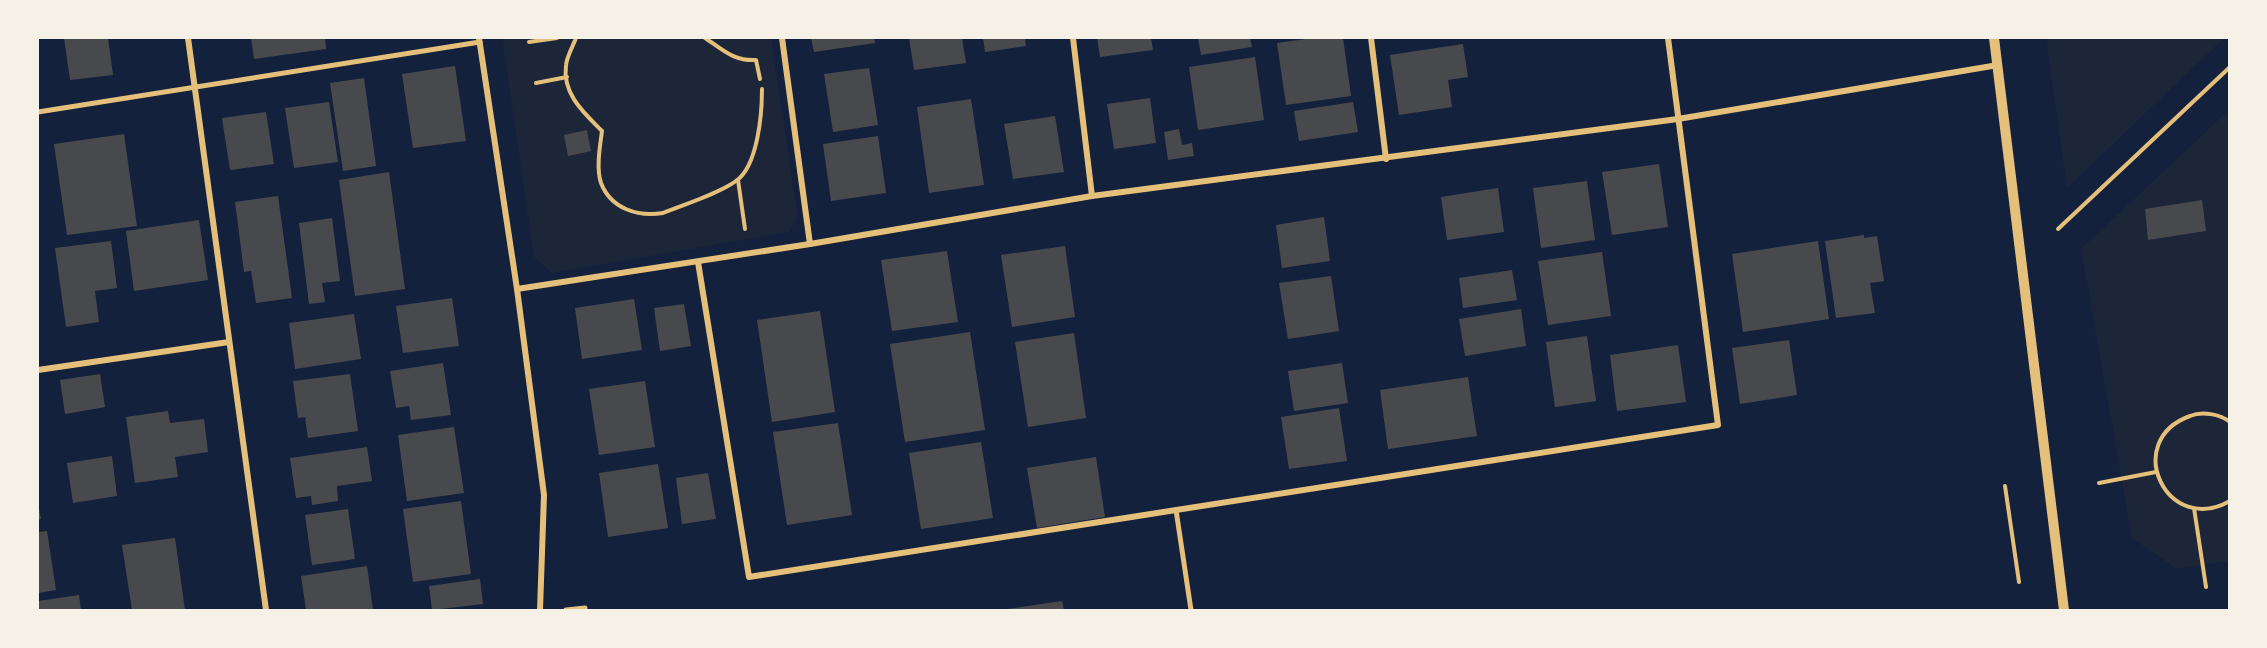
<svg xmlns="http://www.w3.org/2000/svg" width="2267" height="648" viewBox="0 0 2267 648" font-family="Commissioner,sans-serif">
  <rect width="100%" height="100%" fill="#14213d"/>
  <g fill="#1d2539">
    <path d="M502,38H771L798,218L789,232L552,273L534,257Z"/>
    <path d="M2046,38H2224L2067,188Z"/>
    <path d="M2229,110V561L2177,569L2132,538L2081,249Z"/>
  </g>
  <g fill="#48494c">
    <path d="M64,38H108L113,75L70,80Z"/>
    <path d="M251,38H325L326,49L254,59Z"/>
    <path d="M811,38H874L875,43L814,52Z"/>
    <path d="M909,38H962L966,63L914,70Z"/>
    <path d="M983,38H1025L1026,46L985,52Z"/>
    <path d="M1097,38H1151L1153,50L1100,57Z"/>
    <path d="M1198,38H1250L1252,47L1201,55Z"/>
    <path d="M1313,38H1343L1351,96L1286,105L1277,43Z"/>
    <path d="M1463,44L1468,77L1448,80L1452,107L1399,115L1390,55Z"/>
    <path d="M1255,57L1264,120L1198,130L1189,67Z"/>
    <path d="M455,66L466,141L413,148L402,74Z"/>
    <path d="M869,68L878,125L833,132L824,74Z"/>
    <path d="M364,78L376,166L343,171L330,83Z"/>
    <path d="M1150,98L1156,143L1114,149L1107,104Z"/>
    <path d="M971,99L984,185L929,193L917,107Z"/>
    <path d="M329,102L338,162L294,168L285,108Z"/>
    <path d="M1353,102L1358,132L1299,141L1294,111Z"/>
    <path d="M266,112L274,164L230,170L222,118Z"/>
    <path d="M1055,116L1064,172L1013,179L1004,124Z"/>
    <path d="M1179,129L1182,145L1192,143L1194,156L1168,160L1164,132Z"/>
    <path d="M587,130L591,151L568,156L564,135Z"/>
    <path d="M124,134L137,226L67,235L54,144Z"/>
    <path d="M878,136L886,193L831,201L823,144Z"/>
    <path d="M1659,164L1668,227L1612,235L1602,172Z"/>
    <path d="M389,172L405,289L355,296L339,180Z"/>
    <path d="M1587,181L1595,240L1541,248L1533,188Z"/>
    <path d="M1498,188L1504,232L1447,240L1441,197Z"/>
    <path d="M278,196L292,298L256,303L251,271L244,272L235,202Z"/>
    <path d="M2202,200L2206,231L2148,240L2145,209Z"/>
    <path d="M1324,217L1330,261L1282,268L1276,225Z"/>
    <path d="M332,218L340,281L322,283L325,302L309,304L299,223Z"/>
    <path d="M199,220L208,280L134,291L126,231Z"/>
    <path d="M1864,235V238L1877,236L1884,281L1870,283L1875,313L1836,318L1825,241Z"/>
    <path d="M111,241L117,288L95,291L99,322L66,327L55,248Z"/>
    <path d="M1818,241L1829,319L1743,332L1732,254Z"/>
    <path d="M1065,246L1075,317L1012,327L1001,255Z"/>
    <path d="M947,251L958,322L892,331L881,260Z"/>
    <path d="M1602,252L1611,316L1548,325L1538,261Z"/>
    <path d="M1512,270L1517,300L1463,308L1459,278Z"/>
    <path d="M1331,276L1339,331L1288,339L1279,283Z"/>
    <path d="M452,298L459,346L403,353L396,306Z"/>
    <path d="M634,299L642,350L582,359L575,308Z"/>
    <path d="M684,304L691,346L660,351L654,308Z"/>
    <path d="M1521,309L1526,346L1465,356L1459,319Z"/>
    <path d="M820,311L835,412L772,422L757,320Z"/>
    <path d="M354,314L361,359L295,369L289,323Z"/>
    <path d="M970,332L985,430L905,442L890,344Z"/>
    <path d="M1074,333L1086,418L1028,427L1015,342Z"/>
    <path d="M1587,336L1596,401L1555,407L1546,342Z"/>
    <path d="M1789,340L1797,395L1740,404L1732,348Z"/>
    <path d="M1678,345L1686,402L1617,411L1610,355Z"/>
    <path d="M443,363L451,415L411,420L409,406L396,408L390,371Z"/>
    <path d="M1342,363L1348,403L1294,411L1288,371Z"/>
    <path d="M100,374L105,407L65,414L60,380Z"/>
    <path d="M350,374L358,431L308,438L305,417L298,418L293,381Z"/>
    <path d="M1468,377L1477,436L1388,449L1380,390Z"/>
    <path d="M645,381L655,447L599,455L589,389Z"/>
    <path d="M1339,408L1347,461L1289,469L1281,417Z"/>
    <path d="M168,411L170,423L204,419L208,452L175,457L178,477L135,483L126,417Z"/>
    <path d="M838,423L852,515L787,525L773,432Z"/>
    <path d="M454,427L464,493L407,501L398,435Z"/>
    <path d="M981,442L993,518L921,529L909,453Z"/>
    <path d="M367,447L372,481L337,486L338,501L312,505L311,496L296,498L290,458Z"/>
    <path d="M112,456L117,496L73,503L67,463Z"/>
    <path d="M1096,457L1105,517L1037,528L1027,468Z"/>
    <path d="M658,464L668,528L608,537L599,473Z"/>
    <path d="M708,473L716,519L682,524L676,478Z"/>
    <path d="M461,501L471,574L413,582L403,509Z"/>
    <path d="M38,504L41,519L38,520Z"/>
    <path d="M348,509L355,559L312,565L305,515Z"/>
    <path d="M47,531L56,590L38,593V532Z"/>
    <path d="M175,538L185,610H132L122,545Z"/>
    <path d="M367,566L373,610H306L301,576Z"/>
    <path d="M480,579L483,604L432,610L429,586Z"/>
    <path d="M79,595L81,610H38V601Z"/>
    <path d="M1062,601L1064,610H1008L1007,609Z"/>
  </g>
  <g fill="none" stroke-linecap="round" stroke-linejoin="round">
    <g stroke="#e5c07b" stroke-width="4">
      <path d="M576,38C573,46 567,56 566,65C562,94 584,113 602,131C600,146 596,168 601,183C611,209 638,217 663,213C685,204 718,194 736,181C758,166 762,113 762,89"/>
      <path d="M705,38C724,50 733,61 756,60L760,79"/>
      <path d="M529,42L557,38"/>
      <path d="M536,83L567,77"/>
      <path d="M738,180L745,229"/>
      <path d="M2058,229L2230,67"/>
      <path d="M2230,422C2220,414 2202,411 2190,416C2121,441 2167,537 2230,501"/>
      <path d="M2099,483L2156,472"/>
      <path d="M2005,486L2019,582"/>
      <path d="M2194,508L2206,587"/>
    </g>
    <g stroke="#e5c07b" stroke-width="5">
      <path d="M38,112L480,42"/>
      <path d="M1176,510L1191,610"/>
      <path d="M566,610L585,608V610"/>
    </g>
    <g stroke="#e5c07b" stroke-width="6">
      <path d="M188,38L266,610"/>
      <path d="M479,38L517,289L544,495L540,610"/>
      <path d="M782,38L810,244"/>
      <path d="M1073,38L1092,196"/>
      <path d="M1371,38L1386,159"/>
      <path d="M698,262L749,577L1718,425L1668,38"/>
      <path d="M517,289L810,244L1092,196L1678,119L1998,65"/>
      <path d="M38,370L229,342"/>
    </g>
    <path stroke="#e5c07b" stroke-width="10" d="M1994,38L2064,610"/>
  </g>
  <rect width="2267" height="648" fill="none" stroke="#f6f1e7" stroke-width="78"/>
</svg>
